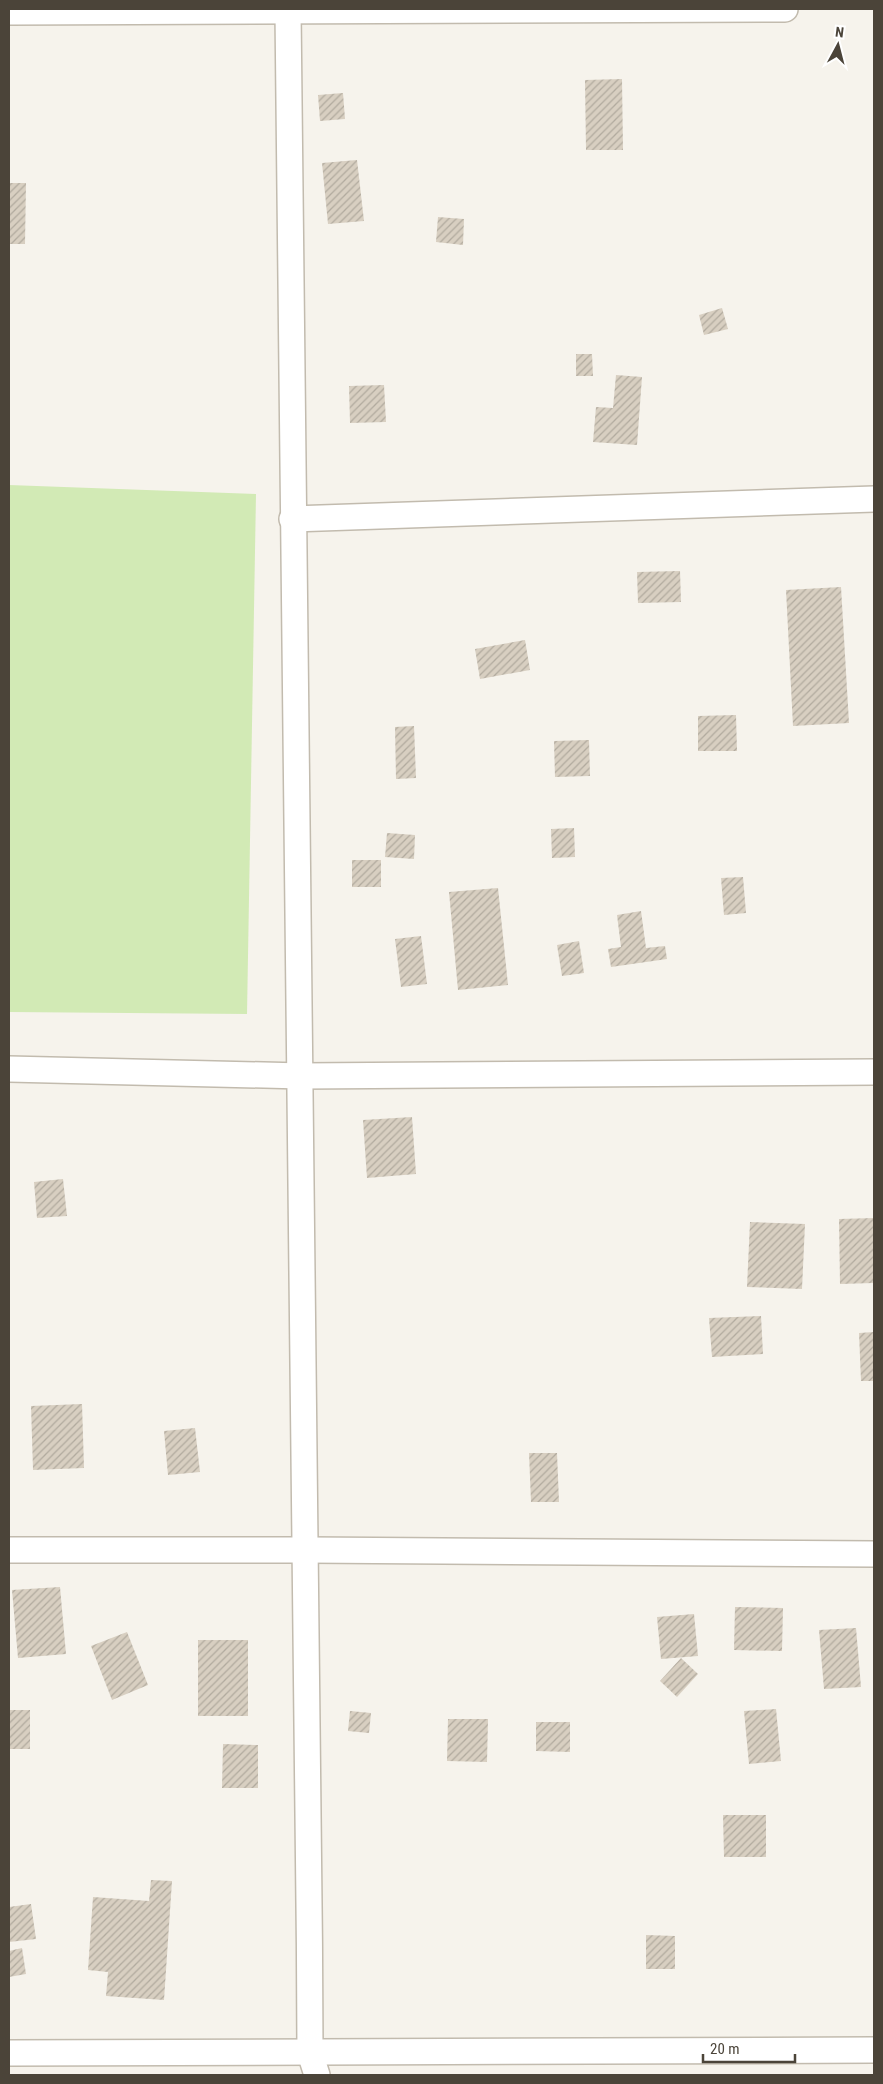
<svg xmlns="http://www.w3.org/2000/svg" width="883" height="2084" viewBox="0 0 883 2084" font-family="'Roboto Condensed',sans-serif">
  <defs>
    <pattern id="building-hatch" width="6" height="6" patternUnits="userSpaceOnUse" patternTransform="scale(1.25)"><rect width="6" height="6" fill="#d8cfc1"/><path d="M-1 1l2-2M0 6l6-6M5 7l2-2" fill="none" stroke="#b1aa9e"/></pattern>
  </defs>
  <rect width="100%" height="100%" fill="#f6f3ec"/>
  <path fill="#d2eab5" d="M9,485L256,494L247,1014L9,1012Z"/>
  <g fill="url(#building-hatch)">
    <path d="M622,79L623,150H586L585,80Z"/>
    <path d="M343,93L345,119L320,121L318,95Z"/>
    <path d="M357,160L364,221L328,224L322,163Z"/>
    <path d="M9,183H26L25,244H9Z"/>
    <path d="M438,217L464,219L463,245L436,242Z"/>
    <path d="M722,308L728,329L704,335L699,315Z"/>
    <path d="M576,354H592L593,376H576Z"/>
    <path d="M616,375L642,377L637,445L593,442L596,407L613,408Z"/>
    <path d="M384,385L386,422L350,423L349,386Z"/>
    <path d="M680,571L681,602L638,603L637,572Z"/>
    <path d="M841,587L849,723L793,726L786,590Z"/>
    <path d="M525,640L530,670L480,679L475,649Z"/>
    <path d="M736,715L737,751H698V716Z"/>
    <path d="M414,726L416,778L396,779L395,727Z"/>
    <path d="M589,740L590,776L555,777L554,741Z"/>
    <path d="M574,828L575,857L552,858L551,829Z"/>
    <path d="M387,833L415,835L414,859L385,857Z"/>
    <rect x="352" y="860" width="29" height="27"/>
    <path d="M743,877L746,913L724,915L721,878Z"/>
    <path d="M498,888L508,985L458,990L449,892Z"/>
    <path d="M641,911L646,948L665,946L667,959L611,967L608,949L621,947L617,915Z"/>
    <path d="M421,936L427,984L401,987L395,939Z"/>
    <path d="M579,941L584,973L562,976L557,945Z"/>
    <path d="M412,1117L416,1174L367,1178L363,1120Z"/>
    <path d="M63,1179L67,1216L37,1218L34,1182Z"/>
    <path d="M874,1218V1283L840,1284L839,1219Z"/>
    <path d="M750,1222L805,1224L802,1289L747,1287Z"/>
    <path d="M761,1316L763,1354L712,1357L709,1318Z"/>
    <path d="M874,1332V1381H861L859,1333Z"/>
    <path d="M82,1404L84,1468L33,1470L31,1406Z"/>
    <path d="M195,1428L200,1472L168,1475L164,1431Z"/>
    <path d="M529,1453H557L559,1502H531Z"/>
    <path d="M60,1587L66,1654L18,1658L12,1590Z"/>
    <path d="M735,1607L783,1608L782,1651L734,1650Z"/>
    <path d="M694,1614L698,1656L661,1659L657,1617Z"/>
    <path d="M856,1628L861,1687L824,1689L819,1630Z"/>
    <path d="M127,1632L148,1685L112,1700L91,1646Z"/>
    <rect x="198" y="1640" width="50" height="76"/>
    <path d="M681,1658L698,1674L677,1697L660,1681Z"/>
    <path d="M776,1709L781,1761L749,1764L744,1711Z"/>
    <rect x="9" y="1710" width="21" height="39"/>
    <path d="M350,1711L371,1713L369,1733L348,1731Z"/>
    <path d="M448,1719H488L487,1762L447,1761Z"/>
    <path d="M536,1722H570V1752L536,1751Z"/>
    <path d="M223,1744L258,1745V1788H222Z"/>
    <path d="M723,1815H766V1857H724Z"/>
    <path d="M151,1880L172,1881L164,2000L106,1996L108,1972L88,1970L93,1897L149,1901Z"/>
    <path d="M31,1904L36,1939L9,1942V1907Z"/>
    <path d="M646,1935L675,1936V1969H646Z"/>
    <path d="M22,1948L26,1974L9,1977V1951Z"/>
  </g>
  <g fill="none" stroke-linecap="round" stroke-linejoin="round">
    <defs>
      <g id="street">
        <path d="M288,11C294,691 307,1372 310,2053L317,2075"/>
        <path d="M9,12L785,9"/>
        <path d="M292,519L874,499"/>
        <path d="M9,1069L302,1076L874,1072"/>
        <path d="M9,1550H308L874,1554"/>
        <path d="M9,2053L874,2050"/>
      </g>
    </defs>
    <use href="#street" stroke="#c2bbae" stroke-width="28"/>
    <use href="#street" stroke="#fff" stroke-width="25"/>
  </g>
  <rect width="883" height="2084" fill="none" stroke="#4b4439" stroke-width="20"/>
  <g transform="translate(838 45) rotate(7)" stroke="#ffffff" stroke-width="4" paint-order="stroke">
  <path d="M0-4L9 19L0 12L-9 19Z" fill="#4b4439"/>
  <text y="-8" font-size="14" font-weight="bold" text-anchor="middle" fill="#4b4439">N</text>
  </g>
  <path d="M703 2054v8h92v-8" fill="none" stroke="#4b4439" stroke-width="2.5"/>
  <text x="710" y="2054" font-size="15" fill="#4b4439" stroke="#ffffff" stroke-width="4" paint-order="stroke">20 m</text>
</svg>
